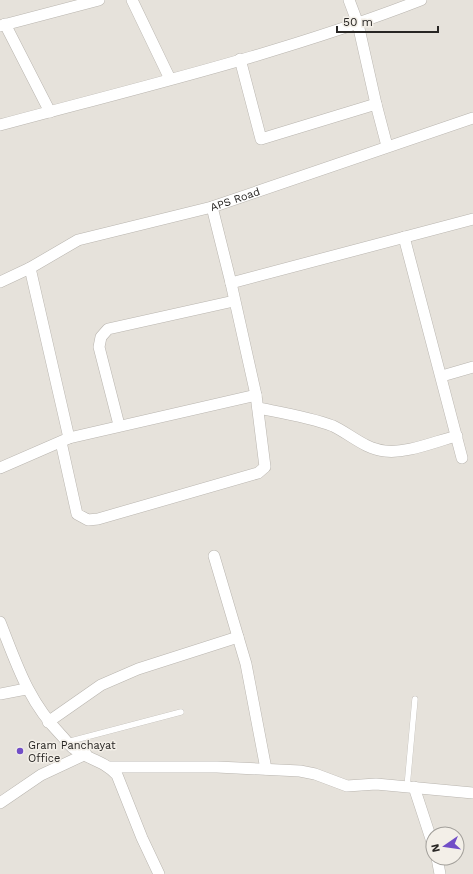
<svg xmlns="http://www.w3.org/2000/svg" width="473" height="874" viewBox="0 0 473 874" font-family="'Work Sans',sans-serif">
  <rect width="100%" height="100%" fill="#e6e2db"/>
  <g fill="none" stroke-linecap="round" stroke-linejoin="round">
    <defs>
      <g id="service">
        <path d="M67,742L181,712"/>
        <path d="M407,787L415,699"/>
      </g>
      <g id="minor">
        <path d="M132,0L170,79"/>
        <path d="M349,0L358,24L376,104"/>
        <path d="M5,24L50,112"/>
        <path d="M0,26L99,0"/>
        <path d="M240,59L261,139L376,104L387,146"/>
        <path d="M0,125C141,87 285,53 421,0"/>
        <path d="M404,237L462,458"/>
        <path d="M30,268L69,438"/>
        <path id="s1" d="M0,282L30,268L78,240L212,207L473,118"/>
        <path d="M231,283L473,219"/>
        <path d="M442,376L473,367"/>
        <path d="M258,408C283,413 309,417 333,426C350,434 365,449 385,451C406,454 436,441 457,436"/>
        <path d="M119,425L99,347L101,337L108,329L234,301"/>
        <path d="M61,442L77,514L88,520L98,519L258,473L265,467L256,395L231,283L212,207"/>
        <path d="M0,468L69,438L256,395"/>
        <path d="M214,556L246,664L266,769"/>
        <path d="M0,622C17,665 28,701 61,735C65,739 69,745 73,748C88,760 102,759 117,775L142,838L159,874"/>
        <path d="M0,694L26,689"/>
        <path d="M48,722L101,685L138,669L238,637"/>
        <path d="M110,767H217L300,771L315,774L347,786L376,784L473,793"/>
        <path d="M414,787L433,845"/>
        <path d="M0,803L41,775L86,754"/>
        <path d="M437,858L440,874"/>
      </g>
    </defs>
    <use href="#service" stroke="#b9b5af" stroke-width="6"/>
    <use href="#minor" stroke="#b9b5af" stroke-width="12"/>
    <use href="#service" stroke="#fff" stroke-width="5.5"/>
    <use href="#minor" stroke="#fff" stroke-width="11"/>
  </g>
  <circle fill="#714ec7" stroke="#f3efe8" stroke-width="1.5" cx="20" cy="751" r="4"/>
  <g text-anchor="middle" stroke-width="3" stroke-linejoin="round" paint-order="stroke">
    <g font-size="11" fill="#282624" stroke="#f3efe8">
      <text dy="4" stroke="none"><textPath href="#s1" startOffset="251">APS Road</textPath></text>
    </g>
    <g font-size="11" fill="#282624" stroke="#f3efe8" text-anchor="start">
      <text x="28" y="749">Gram Panchayat<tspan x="28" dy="13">Office</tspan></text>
    </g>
  </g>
  <g transform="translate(445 846) rotate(257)"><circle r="19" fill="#f3efe8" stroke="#a29f9a"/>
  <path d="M0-3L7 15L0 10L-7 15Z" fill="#714ec7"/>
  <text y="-6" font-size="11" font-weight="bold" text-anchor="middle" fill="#282624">N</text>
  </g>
  <path d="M337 26v6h101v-6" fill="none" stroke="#282624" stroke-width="2"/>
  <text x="343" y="26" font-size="12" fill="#282624" stroke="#f3efe8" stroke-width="3" paint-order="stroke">50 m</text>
</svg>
